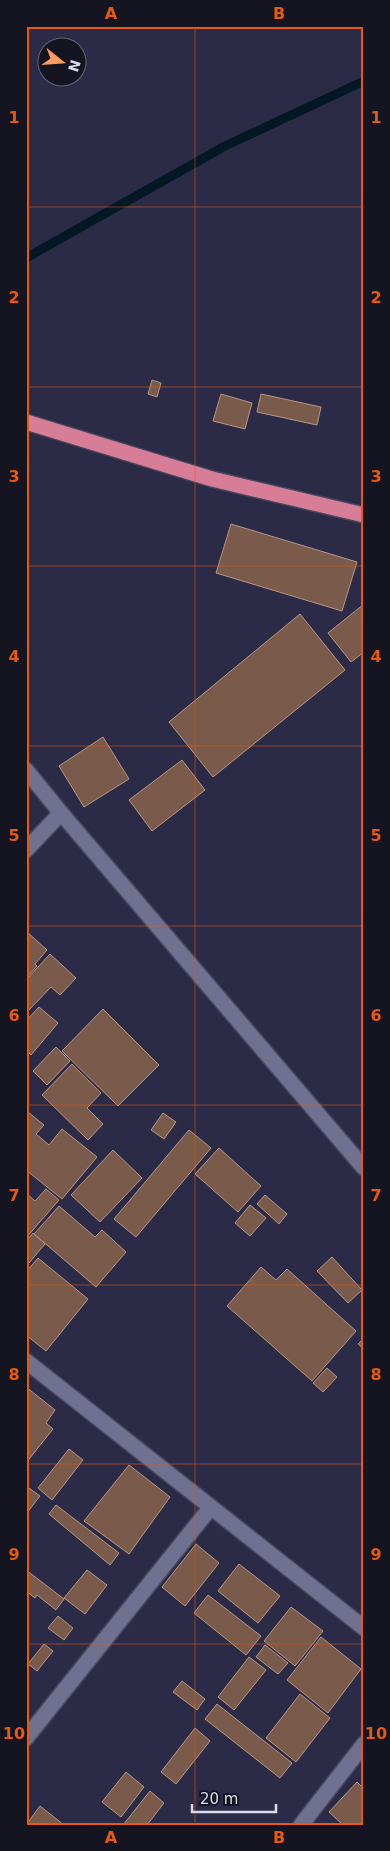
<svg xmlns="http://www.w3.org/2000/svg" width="390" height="1851" viewBox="0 0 390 1851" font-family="'DejaVu Sans',sans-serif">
  <rect width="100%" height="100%" fill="#2b2b47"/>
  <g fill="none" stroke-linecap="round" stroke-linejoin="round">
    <path stroke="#031725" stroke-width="9" d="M26,258L225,146L364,81"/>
  </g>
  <g fill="#7a5a4a" stroke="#b99684">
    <path d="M152,380L161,383L157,397L148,394Z"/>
    <path d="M221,394L252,403L245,429L213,421Z"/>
    <path d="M261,394L321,407L317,425L257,412Z"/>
    <path d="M231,524L357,562L342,611L216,573Z"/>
    <path d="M364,604V652L351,662L328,633Z"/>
    <path d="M300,614L345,670L213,777L169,722Z"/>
    <path d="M103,737L129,779L84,807L59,766Z"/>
    <path d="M182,760L205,790L152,831L129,800Z"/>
    <path d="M26,931L47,950L35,964L37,966L26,978Z"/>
    <path d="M50,954L76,978L60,995L51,987L26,1013V980Z"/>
    <path d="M39,1007L58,1023L31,1055L26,1050V1021Z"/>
    <path d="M103,1009L159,1065L118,1106L62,1051Z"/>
    <path d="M56,1047L70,1061L47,1085L33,1071Z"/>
    <path d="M72,1064L101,1093L87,1108L103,1124L88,1140L42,1095Z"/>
    <path d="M28,1112L44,1125L36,1134L49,1145L62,1129L97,1157L62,1199L26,1170V1115Z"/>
    <path d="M163,1113L176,1122L164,1139L151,1130Z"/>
    <path d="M189,1130L211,1148L136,1237L114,1219Z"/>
    <path d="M219,1148L261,1186L238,1212L195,1174Z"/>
    <path d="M113,1150L142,1178L100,1222L71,1195Z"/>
    <path d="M46,1189L59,1200L26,1238V1193L35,1201Z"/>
    <path d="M265,1195L287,1214L279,1224L257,1204Z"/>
    <path d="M250,1205L266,1218L250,1236L235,1223Z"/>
    <path d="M59,1206L95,1237L102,1230L126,1252L96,1287L34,1234Z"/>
    <path d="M33,1233L45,1244L29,1263L26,1261V1241Z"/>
    <path d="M332,1257L362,1290L348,1303L317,1271Z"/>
    <path d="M38,1258L88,1299L46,1351L26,1335V1272Z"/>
    <path d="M261,1267L276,1280L287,1269L356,1331L312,1381L227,1306Z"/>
    <path d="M364,1338V1349L358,1344Z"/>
    <path d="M327,1368L337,1377L323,1392L313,1383Z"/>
    <path d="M26,1387L55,1410L46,1423L53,1429L26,1463Z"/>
    <path d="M69,1449L83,1460L52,1500L38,1488Z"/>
    <path d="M129,1465L170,1497L129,1554L84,1521Z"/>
    <path d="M26,1486L40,1496L26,1514Z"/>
    <path d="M56,1505L119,1553L110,1565L49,1514Z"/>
    <path d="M196,1544L219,1563L185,1606L162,1587Z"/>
    <path d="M239,1564L280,1596L258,1623L218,1591Z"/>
    <path d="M26,1570L64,1599L56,1610L37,1595L35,1598L26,1591Z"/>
    <path d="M87,1570L107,1585L85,1614L64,1598Z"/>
    <path d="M208,1595L261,1636L246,1655L194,1613Z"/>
    <path d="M291,1607L323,1631L295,1666L264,1641Z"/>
    <path d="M58,1616L73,1628L64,1640L48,1628Z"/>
    <path d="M321,1637L361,1669L328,1713L287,1680Z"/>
    <path d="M44,1644L53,1651L37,1671L28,1664Z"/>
    <path d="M265,1645L288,1663L278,1674L256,1657Z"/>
    <path d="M249,1657L266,1670L234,1710L218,1697Z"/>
    <path d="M182,1681L205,1699L197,1710L173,1692Z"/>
    <path d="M300,1694L330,1718L296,1762L266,1738Z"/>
    <path d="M217,1704L292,1763L280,1778L205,1719Z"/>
    <path d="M195,1728L210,1741L176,1784L161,1772Z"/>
    <path d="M126,1772L144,1787L121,1817L102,1802Z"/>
    <path d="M357,1782L364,1789V1825H343L329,1812Z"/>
    <path d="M150,1791L164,1803L147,1825H123Z"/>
    <path d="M40,1806L64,1825H26Z"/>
  </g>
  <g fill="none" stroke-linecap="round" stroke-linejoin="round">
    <defs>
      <g id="minor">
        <path d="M26,770L61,813L364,1168"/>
        <path d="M26,850L61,813"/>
        <path d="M26,1361L364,1628"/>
        <path d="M26,1738L211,1507"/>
        <path d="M301,1825L364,1744"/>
      </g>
      <path id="highway" d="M26,422L212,479L364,515"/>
    </defs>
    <use href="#minor" stroke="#47475e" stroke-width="18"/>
    <use href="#highway" stroke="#47475e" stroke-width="18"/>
    <use href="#minor" stroke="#707191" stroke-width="15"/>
    <use href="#highway" stroke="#d87d97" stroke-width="15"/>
  </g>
  <path fill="none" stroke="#e8590c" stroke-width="1" stroke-opacity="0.55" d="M195,26V1825M26,207H364M26,387H364M26,566H364M26,746H364M26,926H364M26,1105H364M26,1285H364M26,1464H364M26,1644H364"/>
  <rect width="390" height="1851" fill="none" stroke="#151522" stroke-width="55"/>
  <g transform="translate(62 62) rotate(107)"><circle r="24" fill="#151522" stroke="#636473"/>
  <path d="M0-4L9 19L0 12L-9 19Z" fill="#ff9b5b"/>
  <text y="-8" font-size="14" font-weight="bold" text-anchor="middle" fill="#d9daec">N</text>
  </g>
  <path d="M192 1804v8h84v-8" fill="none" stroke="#d9daec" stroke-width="2.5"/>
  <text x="200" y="1804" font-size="15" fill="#d9daec" stroke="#151522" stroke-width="4" paint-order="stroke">20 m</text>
  <rect x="28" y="28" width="334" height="1796" fill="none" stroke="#e8590c" stroke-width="2"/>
  <g font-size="16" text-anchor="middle" font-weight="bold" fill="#e8590c">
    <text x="111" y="19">A</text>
    <text x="279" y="19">B</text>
    <text x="14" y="123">1</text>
    <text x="376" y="123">1</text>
    <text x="14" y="303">2</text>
    <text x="376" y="303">2</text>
    <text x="14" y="482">3</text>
    <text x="376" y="482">3</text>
    <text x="14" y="662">4</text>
    <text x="376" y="662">4</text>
    <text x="14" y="841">5</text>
    <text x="376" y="841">5</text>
    <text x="14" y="1021">6</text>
    <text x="376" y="1021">6</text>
    <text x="14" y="1201">7</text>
    <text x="376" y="1201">7</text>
    <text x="14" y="1380">8</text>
    <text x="376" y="1380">8</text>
    <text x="14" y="1560">9</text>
    <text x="376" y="1560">9</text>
    <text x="14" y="1739">10</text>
    <text x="376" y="1739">10</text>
    <text x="111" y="1843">A</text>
    <text x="279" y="1843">B</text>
  </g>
</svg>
